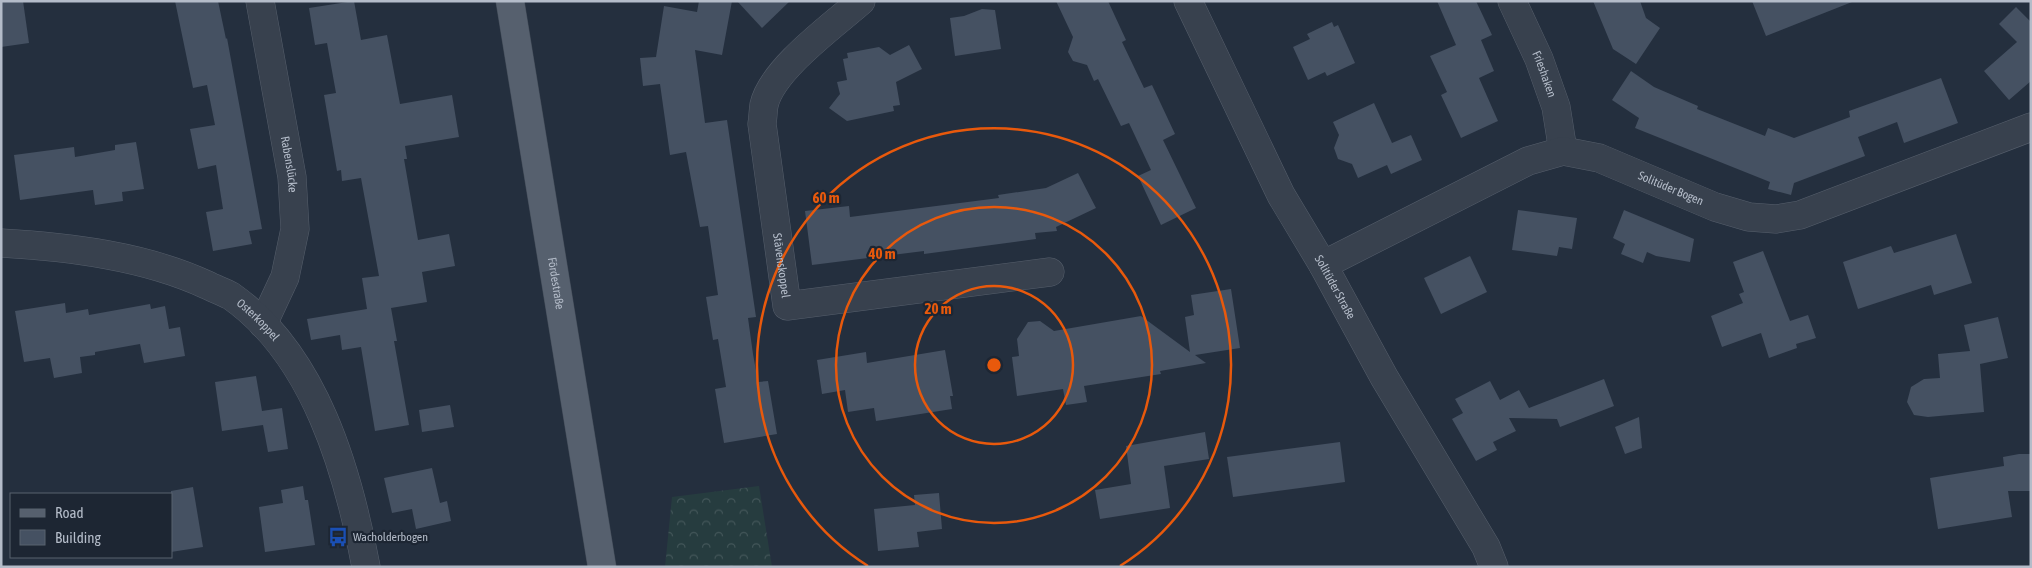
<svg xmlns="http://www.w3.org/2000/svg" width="2032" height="568" viewBox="0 0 2032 568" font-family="'Asap Condensed',sans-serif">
  <defs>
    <pattern id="forest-crowns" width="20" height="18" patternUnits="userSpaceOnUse" patternTransform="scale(1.25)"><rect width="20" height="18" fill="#263c3f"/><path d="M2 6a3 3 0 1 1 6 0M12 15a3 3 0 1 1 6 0" fill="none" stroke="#435659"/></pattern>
  </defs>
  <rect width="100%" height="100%" fill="#242f3e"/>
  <path fill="url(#forest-crowns)" d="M759,486L772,567H665L672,497Z"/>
  <g fill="#455162">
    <path d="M1,1H23L29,43L1,47Z"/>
    <path d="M175,1H218L226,39L227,38L262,229L249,231L252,244L213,251L206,212L223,209L216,165L198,169L190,129L215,125L207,85L193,88Z"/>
    <path d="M354,1L361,40L387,35L400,104L452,95L459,137L405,146L407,159H404L418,240L449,234L455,266L422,272L427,302L391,308L397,341H394L409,425L375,431L361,347L342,350L340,335L311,340L307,319L367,309L362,278L379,276L361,178L342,181L341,170L337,171L324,95L336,93L327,43L315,45L309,8Z"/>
    <path d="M699,1H732L722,55L695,50L705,123L727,120L756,317L748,318L753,354L758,382L768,381L777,434L724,443L715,389L726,387L718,339L713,340L706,297L718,295L708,226L700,227L686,152L670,155L660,84L643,86L640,58L656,57L664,6L697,12Z"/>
    <path d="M737,1H790L762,28Z"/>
    <path d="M1056,1H1108L1126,40L1122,42L1144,88L1152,85L1175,134L1163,140L1196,208L1161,225L1138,176L1151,170L1129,123L1121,126L1098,79L1094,81L1087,65L1073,61L1068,52L1073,37Z"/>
    <path d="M1437,1H1476L1492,35L1481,40L1494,71L1479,78L1498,121L1461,138L1441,95L1447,92L1430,56L1456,45Z"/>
    <path d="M1593,1H1640L1646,18L1660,28L1636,64L1613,49Z"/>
    <path d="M1752,1H1852V2L1766,36Z"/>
    <path d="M2016,7L2031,22V81L2009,100L1984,71L2017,42L1999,24Z"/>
    <path d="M982,9L995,10L1001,49L955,56L950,18L964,16Z"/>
    <path d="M1332,22L1334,27L1338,25L1355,63L1327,76L1325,72L1308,80L1293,47L1310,39L1307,34Z"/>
    <path d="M909,45L922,69L896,82L900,105L893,106L894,111L847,121L829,108L840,94L837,82L847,80L843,59L848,58L847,53L879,47L890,55Z"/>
    <path d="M1631,71L1654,87L1698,106L1697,109L1765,136L1768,128L1794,138L1850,117L1849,111L1941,78L1958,123L1904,143L1897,122L1858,137L1865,156L1794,183L1791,195L1768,189L1770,182L1635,128L1639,118L1612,100Z"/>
    <path d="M1374,103L1392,143L1411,135L1422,160L1391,174L1387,165L1358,178L1352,164L1338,159L1334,148L1339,135L1333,122Z"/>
    <path d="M136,142L144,189L122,192L123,201L95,205L93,190L20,200L14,155L74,147L75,157L115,150V145Z"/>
    <path d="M1078,173L1096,208L1056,227L1057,231L1035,233L1036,239L924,254V251L812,265L805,211L849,206L850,217L999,198L998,195L1046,188Z"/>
    <path d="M1518,210L1577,218L1572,249L1559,247L1557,256L1512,250Z"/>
    <path d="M1624,210L1694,239L1690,262L1656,256L1647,252L1643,263L1621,254L1625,244L1613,238Z"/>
    <path d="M1956,234L1972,283L1934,295L1931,285L1858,309L1843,262L1891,246L1894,253Z"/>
    <path d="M1763,251L1790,321L1808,315L1816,338L1796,344L1797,348L1769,358L1761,333L1722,347L1711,316L1743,303L1739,294L1744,292L1733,262Z"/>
    <path d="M1470,256L1487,292L1441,314L1424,278Z"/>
    <path d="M1231,289L1240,348L1195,355L1206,363L1160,371L1161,374L1084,386L1087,402L1066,405L1063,389L1017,396L1012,357L1019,356L1017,339L1028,322L1040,321L1054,331L1141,316L1190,352L1185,317L1194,315L1191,295Z"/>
    <path d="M65,303L66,313L88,309L89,315L150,304L151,309L165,306L169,329L180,327L185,356L144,363L140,344L95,352V355L80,357L82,373L54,378L50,358L24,362L15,311Z"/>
    <path d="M1998,317L2008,358L1980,364L1984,412L1928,417L1914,415L1907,402L1911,387L1924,379L1940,378L1938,354L1970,351L1964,325Z"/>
    <path d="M945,350L953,396H950L952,409L876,421L874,408L848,412L845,390L822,394L817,360L866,352L867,363Z"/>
    <path d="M256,376L262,411L282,408L288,449L268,452L263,425L222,431L215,382Z"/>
    <path d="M1604,379L1614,406L1560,427L1557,419L1509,418L1516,431L1493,442L1497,450L1476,461L1452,419L1463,413L1455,399L1490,381L1500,400L1519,390L1529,408Z"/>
    <path d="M450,405L454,427L422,432L419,410Z"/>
    <path d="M1639,417L1642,448L1625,454L1615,427Z"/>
    <path d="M1205,432L1209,459L1164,466L1170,508L1100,519L1095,490L1131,484L1126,446Z"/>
    <path d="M1340,442L1345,482L1233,497L1227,457Z"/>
    <path d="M2019,454H2031V491H2008L2012,517L1938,529L1930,478L2004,466L2003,457Z"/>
    <path d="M432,468L440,503L447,501L451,521L416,529L412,509L392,513L384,478Z"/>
    <path d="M303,486L305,500H308L315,545L265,552L259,507L283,503L281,490Z"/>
    <path d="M193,487L203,547L171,552V491Z"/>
    <path d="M939,493L942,529L917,532L919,547L878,551L874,509L915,505L914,495Z"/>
  </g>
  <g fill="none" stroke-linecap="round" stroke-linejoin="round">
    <defs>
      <g id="minor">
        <path id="s1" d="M260,1L292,177L295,229L285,277L263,324"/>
        <path id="s2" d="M861,1C834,25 772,69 764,105C763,111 763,118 762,124L787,306L1050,272"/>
        <path id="s3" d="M1188,1L1281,195L1323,265L1384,377L1486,547L1494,567"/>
        <path id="s4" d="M1512,1L1539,59L1556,107L1563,151"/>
        <path id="s5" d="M1,243C69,247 145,256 207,285C215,289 224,292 231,296C315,355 348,471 366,567"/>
        <path id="s6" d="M1323,265L1528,161L1563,151L1599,158L1715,207L1749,217L1776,219L1800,215L2031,127"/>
      </g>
      <g id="major">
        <path id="s7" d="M510,1L602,567"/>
      </g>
    </defs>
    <use href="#minor" stroke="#565f6c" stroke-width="29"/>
    <use href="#major" stroke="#414a57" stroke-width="29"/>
    <use href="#minor" stroke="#38414e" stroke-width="28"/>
    <use href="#major" stroke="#56606e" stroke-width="28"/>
  </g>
  <g fill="none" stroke="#e8590c" stroke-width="2.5">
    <circle cx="994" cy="365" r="79"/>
    <circle cx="994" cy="365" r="158"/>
    <path d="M868 566A237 237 0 1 1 1120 566"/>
  </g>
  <defs>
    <symbol id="bus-bare" viewBox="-9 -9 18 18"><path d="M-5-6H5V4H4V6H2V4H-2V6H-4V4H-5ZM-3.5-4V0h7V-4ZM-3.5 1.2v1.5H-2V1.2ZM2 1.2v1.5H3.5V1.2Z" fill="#1a4fb4" stroke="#1d2633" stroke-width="2.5" paint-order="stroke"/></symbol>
  </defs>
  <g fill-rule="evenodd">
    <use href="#bus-bare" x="324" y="523" width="28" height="28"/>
  </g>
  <g text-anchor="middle" stroke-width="4.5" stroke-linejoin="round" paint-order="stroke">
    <g font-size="12" fill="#b4bcc9" stroke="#1d2633">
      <text dy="4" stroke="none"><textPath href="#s4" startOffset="80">Frieshaken</textPath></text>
      <text dy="4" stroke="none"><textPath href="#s1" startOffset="166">Rabenslücke</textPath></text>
      <text dy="4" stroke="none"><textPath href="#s6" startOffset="381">Solitüder Bogen</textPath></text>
      <text dy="4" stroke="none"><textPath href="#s2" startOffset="306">Stävenskoppel</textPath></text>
      <text dy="4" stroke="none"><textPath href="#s7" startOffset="286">Fördestraße</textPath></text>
      <text dy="4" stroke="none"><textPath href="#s3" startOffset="322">Solitüder Straße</textPath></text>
      <text dy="4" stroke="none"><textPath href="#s5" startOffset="274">Osterkoppel</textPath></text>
    </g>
    <g font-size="12" fill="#b4bcc9" stroke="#1d2633" text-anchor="start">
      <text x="353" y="541">Wacholderbogen</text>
    </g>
  </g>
  <circle cx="994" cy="365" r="8" fill="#e8590c" stroke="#1d2633" stroke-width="2.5"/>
  <g font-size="15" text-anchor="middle" font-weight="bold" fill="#e8590c" stroke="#1d2633" stroke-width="4.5" stroke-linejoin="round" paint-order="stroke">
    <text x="826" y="203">60 m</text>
    <text x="882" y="259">40 m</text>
    <text x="938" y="314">20 m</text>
  </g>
  <rect width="2032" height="568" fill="none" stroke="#b4bcc9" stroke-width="5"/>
  <rect x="10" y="493" width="162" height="65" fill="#1d2633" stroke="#59626f"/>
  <rect x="20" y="509" width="25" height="8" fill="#56606e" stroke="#59626f"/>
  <text x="55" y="518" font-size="15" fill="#b4bcc9">Road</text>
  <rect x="20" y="530" width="25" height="15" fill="#455162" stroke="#59626f"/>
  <text x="55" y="543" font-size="15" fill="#b4bcc9">Building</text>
</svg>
